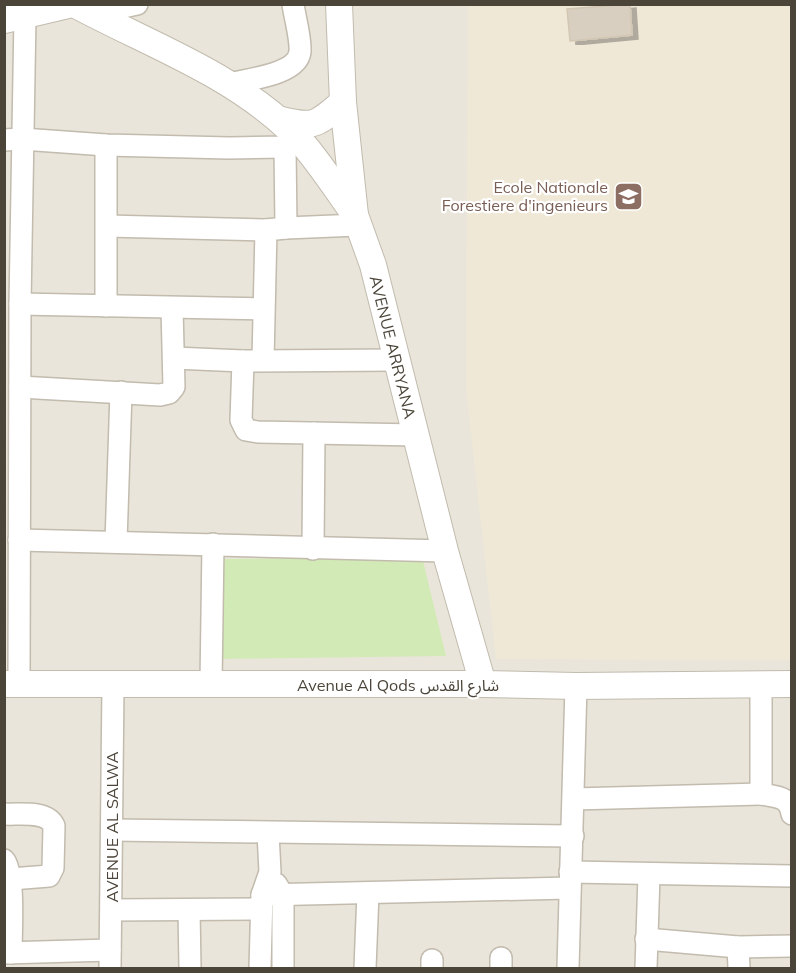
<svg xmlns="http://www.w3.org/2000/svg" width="796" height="973" viewBox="0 0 796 973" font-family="Mulish,'Noto Sans Arabic',sans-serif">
  <defs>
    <filter id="shadow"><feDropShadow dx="6" dy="4" stdDeviation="0" flood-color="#0004"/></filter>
  </defs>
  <rect width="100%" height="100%" fill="#f6f3ec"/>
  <rect fill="#eae5da" x="5" y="5" width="786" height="963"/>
  <path fill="#efe8d6" d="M453,5H791V660L496,659L466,387L468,7Z"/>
  <path fill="#d2eab5" d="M422,557L446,656L219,659V559Z"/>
  <path fill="#d8cfc1" stroke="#d3c7b4" stroke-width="1.5" filter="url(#shadow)" d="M630,4L632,35L570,41L567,9Z"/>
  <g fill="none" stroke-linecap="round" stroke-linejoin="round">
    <defs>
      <g id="minor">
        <path d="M91,14L137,4"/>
        <path d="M229,84C248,79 297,75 300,52C301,38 295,19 293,4"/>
        <path d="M4,140L22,139L106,145L229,148L285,147L300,140"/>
        <path d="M107,226L266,230"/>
        <path d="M286,228L358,225"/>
        <path d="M20,304L263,309"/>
        <path d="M106,306V145"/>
        <path d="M174,358L243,361L397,360"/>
        <path d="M263,360L266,230L286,228L285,147"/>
        <path d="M243,361L241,420L246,430L258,432L416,435"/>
        <path d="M20,387L160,395L169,393L174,387L172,308"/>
        <path d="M19,540L445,551"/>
        <path d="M116,542L121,392"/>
        <path d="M313,549L314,433"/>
        <path d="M761,683V794C777,797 789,796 792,814"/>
        <path d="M19,684L20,304L25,16"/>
        <path d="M211,684L213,544"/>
        <path d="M574,799L761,794"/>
        <path d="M4,814C20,815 47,810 54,826L53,868L49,876L11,879"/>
        <path d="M112,830L573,836"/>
        <path d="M4,860C15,872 11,934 11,953"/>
        <path d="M570,872L792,876"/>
        <path d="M276,884L283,895V968"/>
        <path d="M262,895L569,888"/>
        <path d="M112,910L261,909"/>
        <path d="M189,910L190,968"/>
        <path d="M646,939L738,947L792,946"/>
        <path d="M738,947L739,968"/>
        <path d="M4,953L110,950"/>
        <path d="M432,960V968"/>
        <path d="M110,968L113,685"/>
        <path d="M260,968L262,895L270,872L268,833"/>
        <path d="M365,968L368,893"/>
        <path d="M501,968V958"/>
        <path d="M568,968L576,686"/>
        <path d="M646,968L649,875"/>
      </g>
      <g id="tertiary">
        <path d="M74,4C148,44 229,72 291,131C313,152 336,189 355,215"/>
        <path d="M339,4L343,102L355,215L373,265L445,551L483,684"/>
        <path d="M4,20L72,4"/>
        <path d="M278,119C314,128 315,126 343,102"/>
        <path d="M4,684H483L576,686L792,684"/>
      </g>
    </defs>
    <use href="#minor" stroke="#c2bbae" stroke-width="24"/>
    <use href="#tertiary" stroke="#c2bbae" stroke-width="28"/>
    <use href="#minor" stroke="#fff" stroke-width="21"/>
    <use href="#tertiary" stroke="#fff" stroke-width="26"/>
  </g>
  <defs>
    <symbol id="university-square" viewBox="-11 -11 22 22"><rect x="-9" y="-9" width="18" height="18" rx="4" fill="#8d6e63" stroke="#fff"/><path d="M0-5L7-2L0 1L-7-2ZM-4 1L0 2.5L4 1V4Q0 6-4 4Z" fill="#fff"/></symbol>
  </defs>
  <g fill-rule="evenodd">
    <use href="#university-square" x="612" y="180" width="33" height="33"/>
  </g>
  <g text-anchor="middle" stroke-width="4.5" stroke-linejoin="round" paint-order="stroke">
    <g font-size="16" fill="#785e54" stroke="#fff" text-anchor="end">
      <text x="608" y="193">Ecole Nationale<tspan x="608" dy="18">Forestiere d'ingenieurs</tspan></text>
    </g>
    <g font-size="16" fill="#4b4439" stroke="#fff">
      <text transform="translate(393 347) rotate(76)" y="6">AVENUE ARRYANA</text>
      <text x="398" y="691">Avenue Al Qods شارع القدس</text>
      <text transform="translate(112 827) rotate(-90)" y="6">AVENUE AL SALWA</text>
    </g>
  </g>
  <rect width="796" height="973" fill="none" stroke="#4b4439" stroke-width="12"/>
</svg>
